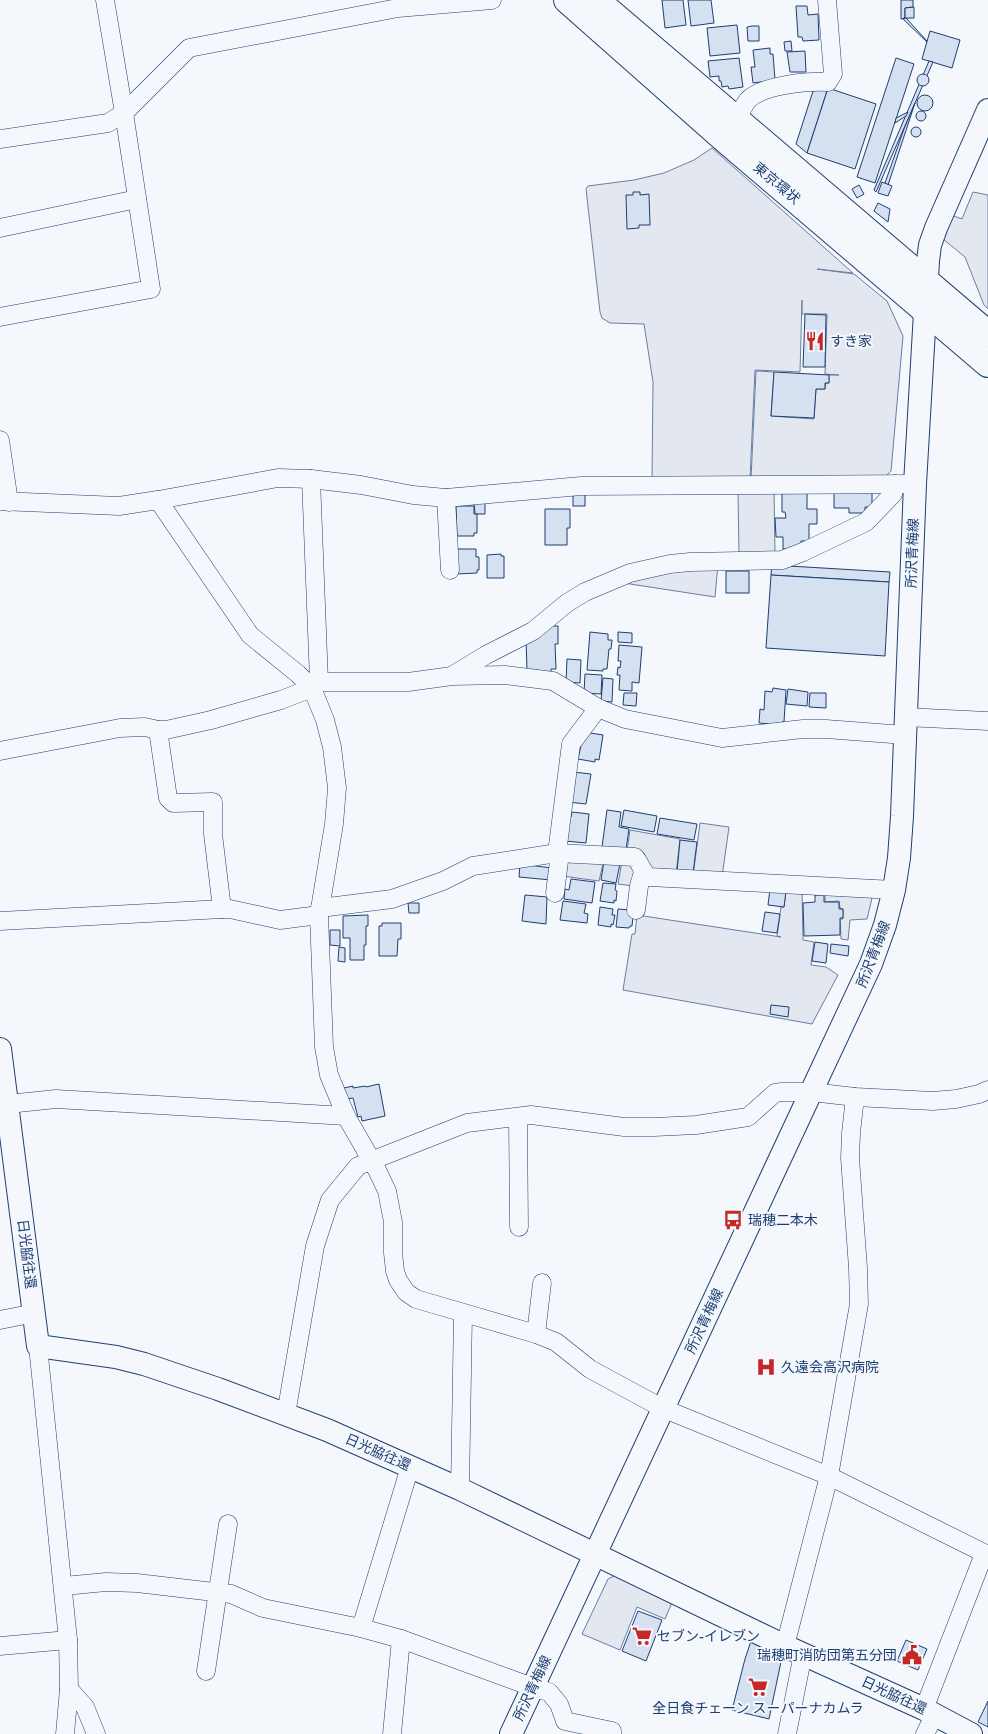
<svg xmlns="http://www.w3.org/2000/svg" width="988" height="1734" viewBox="0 0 988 1734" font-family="Signika,'Noto Sans JP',sans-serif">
  <rect width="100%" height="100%" fill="#f4f7fb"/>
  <g fill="#e3e8f0" stroke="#687fa3">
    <path d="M712,148L853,273L817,269L854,274L887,301L903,336L891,471L885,477L751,479L756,371L774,372L771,416L814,419L816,389H825L826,383H829V375H839L825,374L827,314H802V300L800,372L755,370L750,479L652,480L653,382L644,324L610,323L602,318L600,312L586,189L588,186L634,180L664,173L694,160Z"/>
    <path d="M973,192L988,195V309L984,305L965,257L943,239L951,215L962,219Z"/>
    <path d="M774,490L775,555L739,556L738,491Z"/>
    <path d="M718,564L715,597L617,582Z"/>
    <path d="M700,823L729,827L722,877L693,876Z"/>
    <path d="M630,830L680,839L676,874L650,870L644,853L627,851Z"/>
    <path d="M565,860H604L599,881L562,876Z"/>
    <path d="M622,861L635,868L633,886L618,884Z"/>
    <path d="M786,889L802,890L803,940L814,942L811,965L826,967L838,975L812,1024L623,990L632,934H635L637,915L781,937L777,936L781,907H784Z"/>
    <path d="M825,891L873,894L867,919L850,920L848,940L841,939L840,919H843V909L840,908L839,901L825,902Z"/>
    <path d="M620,1573L673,1600L665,1619L637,1607L620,1650L582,1634L608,1579Z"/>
  </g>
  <g fill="#d5e0f0" stroke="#1d3f73">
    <path d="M662,0H683L686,25L665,28Z"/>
    <path d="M688,0H711L714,23L691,26Z"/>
    <path d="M901,0H913V7L905,8V18L901,19Z"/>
    <path d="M796,6H807L808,15L818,14L819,40L803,41L802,37H798Z"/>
    <path d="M914,7V18H905V8Z"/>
    <path d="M906,18L927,41V42L903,19Z"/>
    <path d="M737,25L740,53L710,56L707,28Z"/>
    <path d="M752,26H759V41H748L747,27Z"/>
    <path d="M930,31L960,40L952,68L922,59Z"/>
    <path d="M791,41L792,51H785L784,42Z"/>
    <path d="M770,48V54H773L775,80L753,83L751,67H755L753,50Z"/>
    <path d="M805,51L806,72H790L787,52Z"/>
    <path d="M739,58L743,87L729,89L728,86L722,87L721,81H719V76L710,77L708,61Z"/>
    <path d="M896,58L914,64L875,183L857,177Z"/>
    <path d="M929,61L933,62L876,192L874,190Z"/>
    <circle cx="923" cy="80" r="6"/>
    <path d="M814,88H828L807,153L796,144Z"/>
    <path d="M828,88L876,104L855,169L807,153Z"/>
    <circle cx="925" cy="103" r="8"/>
    <path d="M915,103L888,185L885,183L904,129Z"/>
    <circle cx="921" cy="116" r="5"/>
    <path d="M908,112L906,116L895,123L896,118Z"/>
    <circle cx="916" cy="132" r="5"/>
    <path d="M882,182L892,186L888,196L878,193Z"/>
    <path d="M859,185L864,194L857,198L852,189Z"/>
    <path d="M633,192H640V195L649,194L650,225H639V228L627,229L626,195H633Z"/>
    <path d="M878,203L890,209L888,222L874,211Z"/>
    <path d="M805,314L826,315L825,367H803Z"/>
    <path d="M774,372L829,375V383H825V389H816L814,418L771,416Z"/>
    <path d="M872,489V507H865V513H849V508H834V490Z"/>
    <path d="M807,491V509H817V524H809V541H801V546L798,549H783V537H776L775,518H786L785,512H782V492Z"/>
    <rect x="573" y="492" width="12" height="14"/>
    <path d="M474,502H485V514H475Z"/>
    <path d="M456,506H474V514H477V533H474V536H457Z"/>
    <path d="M545,509H570V528H567V545H545Z"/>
    <path d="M455,549H476V557H479V570H477V573L456,574Z"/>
    <path d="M501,554V556H504V578H487V555Z"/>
    <path d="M772,565L890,572L889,582L771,575Z"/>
    <rect x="726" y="571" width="23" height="22"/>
    <path d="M771,575L889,582L885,656L766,648Z"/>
    <path d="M545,626H558V644H555L556,669H551V674H539L538,670H527L526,639Z"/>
    <path d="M590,632L608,634V640H612L611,649H609L607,669H603V671L587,670Z"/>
    <path d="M618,632L632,633V643L618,642Z"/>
    <path d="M619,645L642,647L639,683L632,682V691L619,690L620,675H617L618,667L620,668L621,661H618Z"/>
    <path d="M567,659L581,660L580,683L566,682Z"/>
    <path d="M585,674L602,675L601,694L584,693Z"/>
    <path d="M603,678L613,679L612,702L601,701Z"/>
    <path d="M773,688L786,690L784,722H782V725L759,723L760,709L764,710L765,691L772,692Z"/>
    <path d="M788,689L808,692L807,706L786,704Z"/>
    <path d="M624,693H637L636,706L623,705Z"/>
    <path d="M810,693H826V708L809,707Z"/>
    <path d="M584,732L603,735L599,760L595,759V762L578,759Z"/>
    <path d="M573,772L591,774L586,804L568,802Z"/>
    <path d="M607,810L621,812L619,827L629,829L626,850L602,847Z"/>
    <path d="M624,810L657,816L654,832L621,826Z"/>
    <path d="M572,812L589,814L586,843L565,841L568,817H571Z"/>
    <path d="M660,818L697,824L694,840L657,834Z"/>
    <path d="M680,840L697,842L693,873L677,872Z"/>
    <path d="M604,861L620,864L616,883L601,880Z"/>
    <path d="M520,864L552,868L551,880L519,877Z"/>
    <path d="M571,879L595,882L592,903L564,899L565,889L569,890Z"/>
    <path d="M603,883L616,884L615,890L617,891L616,901L614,900V903L600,901Z"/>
    <path d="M770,889L786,891L784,907L768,905Z"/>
    <path d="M525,895L547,897L546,924L522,921Z"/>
    <path d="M815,895H824V902H839V909H843V918H840V935L804,936L803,903L815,902Z"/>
    <path d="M563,901L586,904L584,913L588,914L587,923L560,920Z"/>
    <path d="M408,903H419V913H409Z"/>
    <path d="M600,907L613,909L612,915H615L613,925L611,924V927L598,925Z"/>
    <path d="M618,909L631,910L633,917L632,926H630L629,928L616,927Z"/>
    <path d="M765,912L780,914L777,933L762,931Z"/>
    <path d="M368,915V926H366V945H364V960H350V938H343V916Z"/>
    <path d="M382,923H401V939H398L397,956H379V926H382Z"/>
    <path d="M330,930H340V946L330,945Z"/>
    <path d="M815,942L828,944L826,963L812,961Z"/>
    <path d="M831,944L849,946L848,956L830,953Z"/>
    <path d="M339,947L345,948V962L338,961Z"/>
    <path d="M771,1005L789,1007L788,1017L770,1014Z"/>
    <path d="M379,1084L385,1116L362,1121L361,1116L358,1117L353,1098L346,1099L344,1088L353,1086V1088L365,1086L366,1087Z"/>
    <path d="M638,1611L662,1620L646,1661L622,1651Z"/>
    <path d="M906,1640L927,1649L918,1670L897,1661Z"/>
    <path d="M751,1641L782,1657L769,1719L732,1710L745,1659Z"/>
    <path d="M988,1701V1727L978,1722Z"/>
  </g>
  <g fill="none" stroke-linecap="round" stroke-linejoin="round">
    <defs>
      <g id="minor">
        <path d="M736,121C740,114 743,106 748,100C763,85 807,81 828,82L833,74L827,0"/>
        <path d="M0,139L108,123L124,113L189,48L398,8L492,0"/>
        <path d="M0,228L137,199"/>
        <path d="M0,317L151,289L124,113L105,0"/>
        <path d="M0,440L9,502"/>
        <path d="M311,479L319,681"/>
        <path d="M446,498L450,570"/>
        <path d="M158,500L250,635L298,674L312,688L325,720L332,747L337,788L334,824L319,915L324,1047L329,1075L346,1116L377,1170L387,1191L393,1222V1253L395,1271L398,1280L406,1292L416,1299L536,1334L556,1342L590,1369L662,1408L829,1476L988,1555"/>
        <path d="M0,501L119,506L158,500L278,478L311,479L361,485L413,495L446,498L581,486L915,484"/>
        <path d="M453,675L486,655L533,631L567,603L585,592L630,573L670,564L690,562L782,560L803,552L866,522L893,494L895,484"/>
        <path d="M306,682H408L452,676L505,675L553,681L598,708L625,719L722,738L803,729H826L905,735"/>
        <path d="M905,717L988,721"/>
        <path d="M0,751L120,728L145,727L158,730H166L211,720L281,700L312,688"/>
        <path d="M557,853L571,744L598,708"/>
        <path d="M555,893L560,853"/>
        <path d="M320,908L392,899L443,881L473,866L557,853L635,857C641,864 642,872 649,877L894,890"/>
        <path d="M222,909H230L280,920L319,915"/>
        <path d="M636,910L639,886L643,872"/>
        <path d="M0,921L222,909L213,834V802L173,803L168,798L158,730"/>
        <path d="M8,1104L56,1099L346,1116"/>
        <path d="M518,1118L519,1227"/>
        <path d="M0,1320L35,1313"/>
        <path d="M536,1334L542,1283"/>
        <path d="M38,1346L68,1640L69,1689L65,1734"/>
        <path d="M286,1414L315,1246L330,1200L358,1166L467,1123L531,1115L624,1127H654L696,1125L748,1117L775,1093L782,1092H812L855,1097L933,1101L956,1099L979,1094L988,1090"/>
        <path d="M460,1489L463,1314"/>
        <path d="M64,1586L106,1582L137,1583L231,1594L263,1608L361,1628L401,1639L532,1687L549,1692L559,1704L565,1721L612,1731V1734"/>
        <path d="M361,1628L410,1467"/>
        <path d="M0,1646L68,1640"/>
        <path d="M785,1646L829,1476L859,1304L858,1268L850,1158L851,1133L855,1097"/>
        <path d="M206,1671L228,1524"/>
        <path d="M69,1689L85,1707L96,1734"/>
        <path d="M924,1709L984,1554"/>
        <path d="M392,1734L401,1639"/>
        <path d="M787,1734L803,1654"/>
        <path d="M925,1734L935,1714"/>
      </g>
      <g id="major">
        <path d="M0,1049L38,1346L116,1357L144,1364L218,1389L327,1430L460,1489L785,1646L924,1709L971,1734"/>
        <path d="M511,1734L871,964L885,925L894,890L899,858L902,816L915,484L928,261L930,245L936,228L988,110"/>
      </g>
      <g id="highway">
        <path d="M567,0L722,137L988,364"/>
        <path d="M596,0L988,334"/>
      </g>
    </defs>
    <use href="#minor" stroke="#1d3f73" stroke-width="19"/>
    <use href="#major" stroke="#1d3f73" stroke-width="24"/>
    <use href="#highway" stroke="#1d3f73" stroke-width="28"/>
    <use href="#minor" stroke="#f4f7fb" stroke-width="18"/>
    <use href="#major" stroke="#f4f7fb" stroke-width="22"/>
    <use href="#highway" stroke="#f4f7fb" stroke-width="26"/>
  </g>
  <defs>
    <symbol id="restaurant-bare" viewBox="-9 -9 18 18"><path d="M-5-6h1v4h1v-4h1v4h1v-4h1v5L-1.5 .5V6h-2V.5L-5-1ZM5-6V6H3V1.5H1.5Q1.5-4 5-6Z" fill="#c62828" stroke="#f4f7fb" stroke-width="2.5" paint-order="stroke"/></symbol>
    <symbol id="bus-bare" viewBox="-9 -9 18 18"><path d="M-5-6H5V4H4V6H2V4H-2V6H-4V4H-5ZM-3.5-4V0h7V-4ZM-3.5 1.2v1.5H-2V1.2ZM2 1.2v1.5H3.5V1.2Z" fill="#c62828" stroke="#f4f7fb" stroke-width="2.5" paint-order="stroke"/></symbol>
    <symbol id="hospital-bare" viewBox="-9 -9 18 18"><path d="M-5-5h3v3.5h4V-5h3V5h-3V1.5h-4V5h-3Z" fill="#c62828" stroke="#f4f7fb" stroke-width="2.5" paint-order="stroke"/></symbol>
    <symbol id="supermarket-bare" viewBox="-9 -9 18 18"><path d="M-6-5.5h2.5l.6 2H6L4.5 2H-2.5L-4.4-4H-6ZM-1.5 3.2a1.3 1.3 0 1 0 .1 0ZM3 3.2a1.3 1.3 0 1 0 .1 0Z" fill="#c62828" stroke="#f4f7fb" stroke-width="2.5" paint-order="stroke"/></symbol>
    <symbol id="civic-bare" viewBox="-9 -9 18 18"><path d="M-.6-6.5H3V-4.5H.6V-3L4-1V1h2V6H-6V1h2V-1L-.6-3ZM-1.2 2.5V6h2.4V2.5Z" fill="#c62828" stroke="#f4f7fb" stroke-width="2.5" paint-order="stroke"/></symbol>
  </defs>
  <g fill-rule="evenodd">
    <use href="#restaurant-bare" x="801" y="327" width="28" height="28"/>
    <use href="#bus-bare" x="719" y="1206" width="28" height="28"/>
    <use href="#hospital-bare" x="752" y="1353" width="28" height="28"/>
    <use href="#supermarket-bare" x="628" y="1622" width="28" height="28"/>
    <use href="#civic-bare" x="898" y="1641" width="28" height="28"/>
    <use href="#supermarket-bare" x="744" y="1673" width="28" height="28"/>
  </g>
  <g text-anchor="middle" stroke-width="4" stroke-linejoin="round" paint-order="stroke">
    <g font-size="14" fill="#1d3f73" stroke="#f4f7fb">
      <text transform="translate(777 183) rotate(40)" y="5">東京環状</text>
      <text transform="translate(912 553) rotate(-88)" y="5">所沢青梅線</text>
      <text transform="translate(873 954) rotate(-69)" y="5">所沢青梅線</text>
      <text transform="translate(27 1254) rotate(83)" y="5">日光脇往還</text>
      <text transform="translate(704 1321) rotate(-65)" y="5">所沢青梅線</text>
      <text transform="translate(378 1452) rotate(24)" y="5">日光脇往還</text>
      <text transform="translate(532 1688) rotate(-65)" y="5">所沢青梅線</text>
      <text transform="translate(894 1695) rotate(25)" y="5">日光脇往還</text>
    </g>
    <g font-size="14" fill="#1d3f73" stroke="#f4f7fb" text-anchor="start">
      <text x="830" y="346">すき家</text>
      <text x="748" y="1225">瑞穂二本木</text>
      <text x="781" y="1372">久遠会高沢病院</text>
      <text x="657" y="1641">セブン-イレブン</text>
      <text x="897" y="1660" text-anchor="end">瑞穂町消防団第五分団</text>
      <text x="758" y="1713" text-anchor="middle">全日食チェーン スーパーナカムラ</text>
    </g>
  </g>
</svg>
